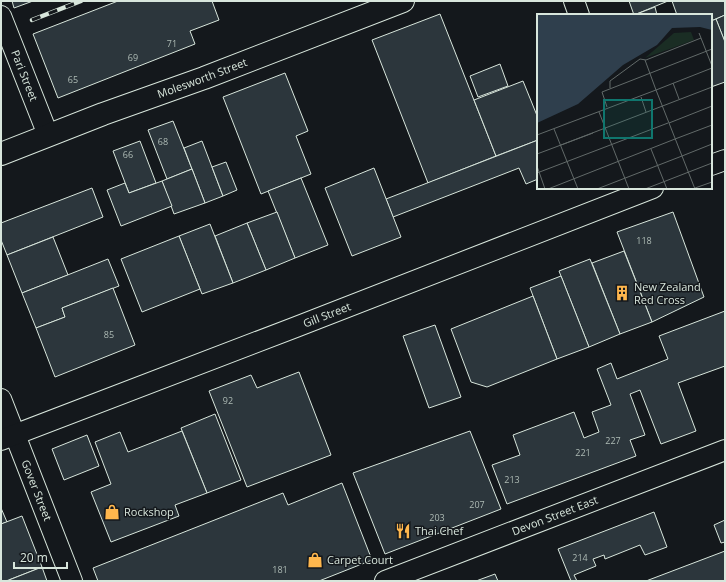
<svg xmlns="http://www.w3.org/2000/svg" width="726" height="582" viewBox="0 0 726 582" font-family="'Open Sans',sans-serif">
  <rect width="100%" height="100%" fill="#14181c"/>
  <g fill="#2c363c" stroke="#d8e6dc">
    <path d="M12,1H33L14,8Z"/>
    <path d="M118,1H212L219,20L190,31L195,44L58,98L33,34Z"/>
    <path d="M629,1H668L634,15Z"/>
    <path d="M672,1H725V15L711,21V15H677Z"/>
    <path d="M655,7L657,15H634Z"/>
    <path d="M440,14L496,156L428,183L372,40Z"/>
    <path d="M725,15V42L716,19Z"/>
    <path d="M716,19L725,42V82L711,87V21Z"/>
    <path d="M500,64L508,86L478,97L470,76Z"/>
    <path d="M285,73L308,131L296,136L311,174L261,194L223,97Z"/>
    <path d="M523,81L538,118V140L496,156L474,100Z"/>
    <path d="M173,121L192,169L167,179L148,130Z"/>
    <path d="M538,140V179L526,184L519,168L393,217L386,199Z"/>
    <path d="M140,141L156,183L129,193L113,151Z"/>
    <path d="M202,141L223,196L205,203L184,148Z"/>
    <path d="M226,162L237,190L223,196L212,167Z"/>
    <path d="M374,168L401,237L352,256L325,188Z"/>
    <path d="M192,169L205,203L174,214L162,181Z"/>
    <path d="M301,178L328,245L295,258L268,191Z"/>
    <path d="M162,181L172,206L121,226L107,190L125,183L129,193Z"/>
    <path d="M92,188L103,217L7,255L1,240V223Z"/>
    <path d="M277,212L295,258L266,270L247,223Z"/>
    <path d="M673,212L704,297L652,322L617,232Z"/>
    <path d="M247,223L266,270L233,283L215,236Z"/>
    <path d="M210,224L233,283L202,294L179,236Z"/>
    <path d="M179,236L200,289L142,312L121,259Z"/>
    <path d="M53,237L68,275L22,293L7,255Z"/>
    <path d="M624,251L652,322L620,334L592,263Z"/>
    <path d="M108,259L119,286L62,308L65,317L36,328L22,293Z"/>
    <path d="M590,259L620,334L589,347L559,271Z"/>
    <path d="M561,276L589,347L557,359L530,288Z"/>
    <path d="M113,288L135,345L55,377L36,328L65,317L62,308Z"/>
    <path d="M533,296L557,359L487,387L471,382L451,329Z"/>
    <path d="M725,311V366L678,383L696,431L661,444L640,390L630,394L645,435L630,440L636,456L507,504L492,465L520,455L513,435L574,412L584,438L599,432L592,412L611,405L597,369L611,363L617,379L668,359L659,336Z"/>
    <path d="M435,325L461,397L429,408L403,336Z"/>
    <path d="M299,372L331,455L247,487L209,391L251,375L257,388Z"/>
    <path d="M215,414L241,480L207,493L181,428Z"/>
    <path d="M182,431L207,493L175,505L179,516L111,542L91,492L111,484L95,442L120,432L128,452Z"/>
    <path d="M470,431L501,509L385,554L353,473Z"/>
    <path d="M87,435L99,466L64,480L52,449Z"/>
    <path d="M342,483L372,560L319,581H98L93,568L283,493L288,505Z"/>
    <path d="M1,508L7,522L1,524Z"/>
    <path d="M654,512L667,547L645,555L640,545L605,559L604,555L593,559L596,566L574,575L577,581H571L558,549Z"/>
    <path d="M22,516L42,567L6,581H1V524Z"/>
    <path d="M725,520V542L721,543L714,525Z"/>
    <path d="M725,551V581H646Z"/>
    <path d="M42,567L47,581H10L9,580Z"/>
    <path d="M495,574L498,581H476Z"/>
  </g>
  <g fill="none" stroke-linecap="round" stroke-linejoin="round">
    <defs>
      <g id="minor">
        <path d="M574,1L579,15"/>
        <path id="s1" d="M1,16L48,135"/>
        <path d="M711,165L725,160"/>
        <path id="s2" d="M1,399L72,581"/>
        <path id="s3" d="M1,440L296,327L653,188"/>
        <path id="s4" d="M385,581L725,450"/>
      </g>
      <g id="highway">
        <path id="s5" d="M1,154L103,114L204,78L403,1"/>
      </g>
    </defs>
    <use href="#minor" stroke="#d8e6dc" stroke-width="22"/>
    <use href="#highway" stroke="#d8e6dc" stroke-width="24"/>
    <use href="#minor" stroke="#14181c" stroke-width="20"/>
    <use href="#highway" stroke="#14181c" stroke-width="22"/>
    <defs>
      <path id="rail" d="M32,20L81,1"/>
    </defs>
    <use href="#rail" stroke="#d8e6dc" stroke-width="4.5"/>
    <use href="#rail" stroke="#14181c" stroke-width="3" stroke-dasharray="9" stroke-linecap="butt"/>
  </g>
  <defs>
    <symbol id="building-bare" viewBox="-9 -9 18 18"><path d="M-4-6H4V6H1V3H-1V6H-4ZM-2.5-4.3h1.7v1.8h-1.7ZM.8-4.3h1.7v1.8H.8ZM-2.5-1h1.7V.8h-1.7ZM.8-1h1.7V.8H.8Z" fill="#ffb74d" stroke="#14181c" stroke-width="2.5" paint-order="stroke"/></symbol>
    <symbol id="shop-bare" viewBox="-9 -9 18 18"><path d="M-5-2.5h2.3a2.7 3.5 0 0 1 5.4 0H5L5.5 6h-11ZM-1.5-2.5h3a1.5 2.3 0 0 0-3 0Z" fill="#ffb74d" stroke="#14181c" stroke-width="2.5" paint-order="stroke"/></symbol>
    <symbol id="restaurant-bare" viewBox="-9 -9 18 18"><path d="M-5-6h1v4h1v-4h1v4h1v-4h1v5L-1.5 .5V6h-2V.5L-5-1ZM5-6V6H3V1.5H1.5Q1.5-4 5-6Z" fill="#ffb74d" stroke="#14181c" stroke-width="2.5" paint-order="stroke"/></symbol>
  </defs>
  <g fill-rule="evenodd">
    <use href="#building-bare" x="611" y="282" width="22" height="22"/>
    <use href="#shop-bare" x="101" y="501" width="22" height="22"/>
    <use href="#restaurant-bare" x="392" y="520" width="22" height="22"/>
    <use href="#shop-bare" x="304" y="549" width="22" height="22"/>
  </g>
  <g text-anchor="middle" stroke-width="3" stroke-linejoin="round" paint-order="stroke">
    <g font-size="9" fill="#adbab4">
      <text x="172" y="47">71</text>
      <text x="133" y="61">69</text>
      <text x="73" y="83">65</text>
      <text x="163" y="145">68</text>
      <text x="128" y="158">66</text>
      <text x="644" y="244">118</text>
      <text x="109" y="338">85</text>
      <text x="228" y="404">92</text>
      <text x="613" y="444">227</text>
      <text x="583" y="456">221</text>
      <text x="512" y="483">213</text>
      <text x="477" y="508">207</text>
      <text x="437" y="521">203</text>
      <text x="580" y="561">214</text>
      <text x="280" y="573">181</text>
    </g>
    <g font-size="11" fill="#d8e6dc" stroke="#14181c">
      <text dy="4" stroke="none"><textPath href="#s1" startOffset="64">Pari Street</textPath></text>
      <text dy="4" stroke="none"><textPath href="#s5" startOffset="215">Molesworth Street</textPath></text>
      <text dy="4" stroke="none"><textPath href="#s3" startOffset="349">Gill Street</textPath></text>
      <text dy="4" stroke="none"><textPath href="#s2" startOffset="98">Gover Street</textPath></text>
      <text dy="4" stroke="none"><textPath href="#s4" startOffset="182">Devon Street East</textPath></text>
    </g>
    <g font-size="11" fill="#d8e6dc" stroke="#14181c" text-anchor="start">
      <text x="634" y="291">New Zealand<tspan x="634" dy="13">Red Cross</tspan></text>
      <text x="124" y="516">Rockshop</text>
      <text x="415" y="535">Thai Chef</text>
      <text x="327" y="564">Carpet Court</text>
    </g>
  </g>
  <g transform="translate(537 14)">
    <rect width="175" height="175" fill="#14181c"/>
    <path d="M154,18L157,26L108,44L137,19Z" fill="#1a2d24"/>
    <path d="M0,0H175V16L163,13L135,14L120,31L86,51L41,90L0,109Z" fill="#2f3f4d"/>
    <path fill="none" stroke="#626a69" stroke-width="1" d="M162,19L175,52M108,46L119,76M136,69L142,85M73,74V67L103,45L109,46L164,24M119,76L175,54M104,83L109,98M70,93L65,78L175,35M62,98L92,175M132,109L175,92M17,115L41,175M0,121L119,76L158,175M138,125L175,111M24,131L175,73M114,135L130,175M0,140L56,119M145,142L175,130M0,152L8,175M0,159L131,109M158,174L175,168M11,175L138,125M60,175L145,142M108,175L175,149"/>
    <path fill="#0f766e" fill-opacity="0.15" stroke="#0f766e" stroke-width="2" d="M67,86H115V124H67Z"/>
    <rect width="175" height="175" fill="none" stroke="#d8e6dc" stroke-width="2"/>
  </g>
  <rect width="726" height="582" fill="none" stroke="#d8e6dc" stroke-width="4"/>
  <path d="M14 562v6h53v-6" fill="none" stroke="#d8e6dc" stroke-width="2"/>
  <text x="20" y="562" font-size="12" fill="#d8e6dc" stroke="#14181c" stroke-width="3" paint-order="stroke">20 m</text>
</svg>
